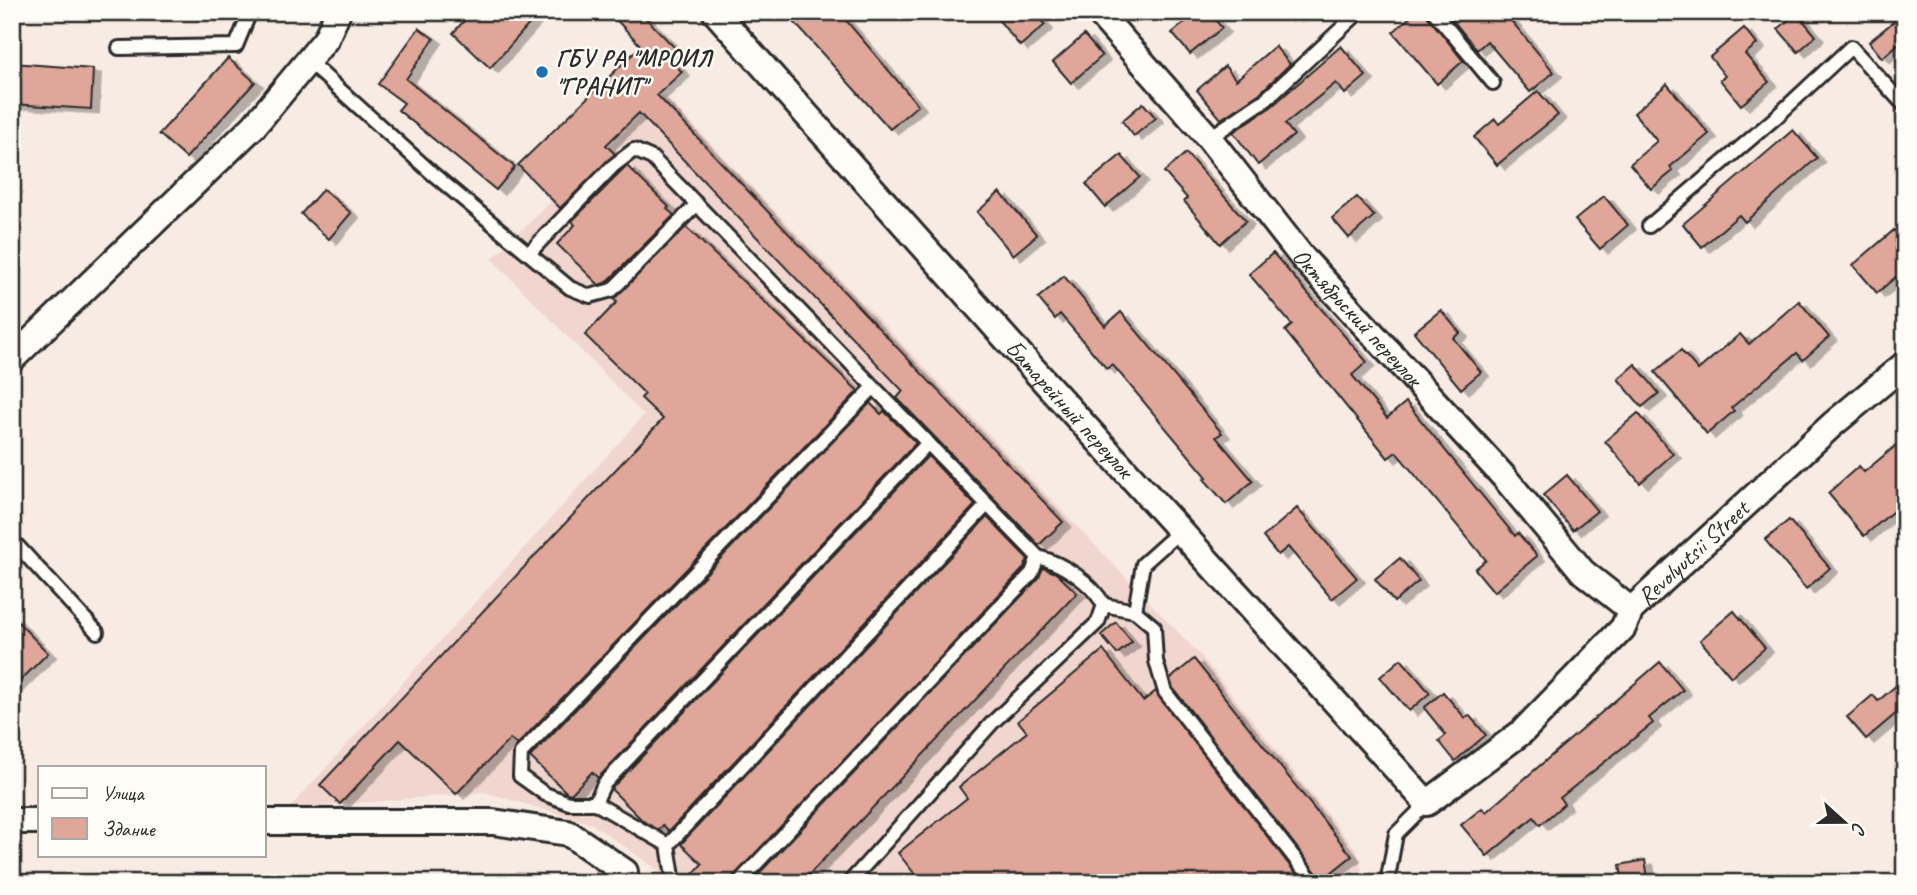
<svg xmlns="http://www.w3.org/2000/svg" width="1917" height="895" viewBox="0 0 1917 895" font-family="Caveat,sans-serif">
  <defs>
    <filter id="shadow"><feDropShadow dx="8" dy="4.5" stdDeviation="0" flood-color="#0004"/></filter>
  </defs>
  <rect width="100%" height="100%" fill="#f7ebe4"/>
  <filter id="ink" filterUnits="userSpaceOnUse"><feTurbulence type="fractalNoise" baseFrequency=".0143" numOctaves="2"/><feDisplacementMap in="SourceGraphic" scale="14" xChannelSelector="R" yChannelSelector="G"/><feConvolveMatrix kernelMatrix="1 2 1 2 8 2 1 2 1" color-interpolation-filters="sRGB"/></filter>
  <g filter="url(#ink)">
    <path fill="#f0d6ce" d="M663,94L1201,656L1357,851L1365,883H661V872L592,824L485,792L289,809L644,415L492,259Z"/>
    <g fill="#dfa699" stroke="#2b2b2b" stroke-width="2" filter="url(#shadow)">
      <path d="M472,12H540L490,68L453,33Z"/>
      <path d="M609,12H640L677,50L669,58L682,72L657,95L1063,522L1039,545L897,398L903,391L639,113L606,145L615,154L560,208L518,165L641,46Z"/>
      <path d="M785,12H839L918,105L890,129Z"/>
      <path d="M992,12H1034L1045,25L1020,46Z"/>
      <path d="M1197,12H1209L1222,28L1190,54L1172,33Z"/>
      <path d="M1416,12H1425L1463,61L1437,84L1393,32Z"/>
      <path d="M1446,12H1504L1554,72L1530,92L1487,41L1477,50Z"/>
      <path d="M1905,12V38L1882,58L1869,42Z"/>
      <path d="M1797,13L1816,36L1798,52L1778,29Z"/>
      <path d="M419,28L434,39L406,79L515,167L496,190L398,110L404,103L378,84Z"/>
      <path d="M1744,28L1757,44L1745,54L1769,82L1741,105L1720,80L1725,76L1710,57Z"/>
      <path d="M1084,35L1102,56L1071,83L1053,62Z"/>
      <path d="M1275,46L1290,64L1260,93L1221,119L1197,90L1225,66L1236,80Z"/>
      <path d="M1341,46L1366,76L1345,94L1336,83L1285,124L1294,135L1258,165L1233,132L1271,107Z"/>
      <path d="M228,58L255,82L186,158L159,134Z"/>
      <path d="M12,63L93,69L91,109L12,104Z"/>
      <path d="M1667,84L1709,134L1670,167L1673,171L1651,189L1630,164L1657,141L1634,113Z"/>
      <path d="M1538,91L1558,115L1497,165L1474,137L1495,119L1499,124Z"/>
      <path d="M1143,103L1156,118L1134,136L1122,121Z"/>
      <path d="M1793,130L1817,158L1745,222L1739,215L1702,247L1683,224Z"/>
      <path d="M1186,153L1246,221L1220,244L1184,201L1187,198L1164,172Z"/>
      <path d="M1121,155L1140,177L1105,207L1086,184Z"/>
      <path d="M627,166L669,207L667,209L674,215L607,282L599,285L557,244L575,225L572,221Z"/>
      <path d="M323,189L351,213L329,239L301,214Z"/>
      <path d="M1000,192L1037,235L1013,255L977,212Z"/>
      <path d="M1604,196L1628,225L1600,249L1575,220Z"/>
      <path d="M1357,197L1374,216L1349,238L1332,218Z"/>
      <path d="M686,227L858,391L517,745L510,739L456,794L400,740L340,804L320,785L663,419L641,398L645,394L585,335L617,302L613,299Z"/>
      <path d="M1894,230L1905,242V269L1877,293L1853,265Z"/>
      <path d="M1273,253L1367,362L1352,375L1387,418L1406,402L1515,536L1518,533L1537,556L1494,592L1475,569L1486,560L1396,452L1388,458L1285,331L1292,325L1249,274Z"/>
      <path d="M1064,276L1105,326L1121,312L1222,433L1216,437L1253,481L1226,504L1204,479L1207,477L1112,364L1107,369L1060,314L1055,319L1038,298Z"/>
      <path d="M1799,301L1829,337L1803,360L1797,353L1731,408L1734,411L1707,434L1655,372L1681,350L1698,370L1740,334L1749,344Z"/>
      <path d="M1441,310L1460,333L1453,338L1481,372L1461,389L1414,332Z"/>
      <path d="M1635,364L1659,393L1642,407L1618,379Z"/>
      <path d="M870,403L881,414L884,411L916,443L598,778L592,772L571,794L567,793L530,757Z"/>
      <path d="M1638,413L1673,454L1640,483L1605,441Z"/>
      <path d="M1905,438V501L1864,536L1828,493L1859,466L1864,472Z"/>
      <path d="M928,456L975,505L669,831L663,825L659,830L643,821L611,789Z"/>
      <path d="M1567,475L1597,511L1573,530L1543,495Z"/>
      <path d="M1297,508L1357,578L1332,599L1288,547L1278,555L1263,537Z"/>
      <path d="M987,517L1028,559L1024,568L729,883H685L702,864L681,844Z"/>
      <path d="M1789,520L1830,568L1806,589L1765,540Z"/>
      <path d="M1400,558L1419,581L1394,602L1375,579Z"/>
      <path d="M1043,568L1056,573L1077,593L801,883H750L1038,579Z"/>
      <path d="M1734,611L1765,648L1731,677L1700,640Z"/>
      <path d="M12,616L48,653L12,689Z"/>
      <path d="M1116,622L1132,642L1117,654L1101,635Z"/>
      <path d="M1103,650L1143,701L1156,691L1303,883H922L898,853L967,798L959,787L1027,732L1018,721Z"/>
      <path d="M1194,659L1352,856L1322,880L1173,688L1170,679Z"/>
      <path d="M1401,659L1430,693L1409,711L1380,677Z"/>
      <path d="M1660,662L1683,690L1649,718L1653,723L1560,798L1564,804L1540,825L1534,817L1487,856L1461,825L1482,808L1486,812Z"/>
      <path d="M1905,678V706L1866,739L1847,717L1873,695L1878,701Z"/>
      <path d="M1443,692L1465,718L1469,715L1486,735L1455,761L1439,741L1446,735L1424,708Z"/>
      <path d="M1645,860L1649,883H1623L1620,865Z"/>
    </g>
    <g fill="none" stroke-linecap="round" stroke-linejoin="round">
      <defs>
        <g id="lane">
          <path d="M1434,12L1493,83"/>
          <path d="M119,48L236,46L250,12"/>
          <path d="M308,61L433,174L570,288L590,296L612,290L697,204"/>
          <path d="M1209,138L1265,100L1359,12"/>
          <path d="M1649,226L1775,118L1851,47L1905,106"/>
          <path d="M529,253L613,166L634,150L652,158L1038,557L1032,573L738,883"/>
          <path d="M12,540L97,632"/>
          <path d="M1104,605L1135,611L1154,627L1156,661L1165,692L1314,883"/>
          <path d="M1135,611L1143,564L1180,531"/>
          <path d="M595,803L604,784L927,444"/>
          <path d="M668,845L986,506"/>
          <path d="M674,883L668,845L595,803H569L545,794L520,776L521,753L872,389"/>
          <path d="M849,883L992,723L1098,622L1104,605C1091,582 1064,564 1038,557"/>
          <path d="M1387,883L1396,834L1427,803"/>
        </g>
        <g id="street">
          <path id="s1" d="M715,12L1007,340L1427,803L1522,732L1623,628L1631,610L1833,424L1905,364"/>
          <path id="s2" d="M1098,12L1209,138L1302,257L1504,477L1583,572L1631,610"/>
          <path d="M12,359L254,126L326,39L338,12"/>
          <path d="M12,821H40"/>
          <path d="M264,822H493L568,833L625,872L626,883"/>
        </g>
      </defs>
      <use href="#lane" stroke="#2b2b2b" stroke-width="18"/>
      <use href="#street" stroke="#2b2b2b" stroke-width="30"/>
      <use href="#lane" stroke="#fdfcf7" stroke-width="12"/>
      <use href="#street" stroke="#fdfcf7" stroke-width="24"/>
    </g>
  </g>
  <circle fill="#1f6fb2" stroke="#fdfcf7" stroke-width="2.5" cx="542" cy="72" r="7"/>
  <g text-anchor="middle" stroke-width="5" stroke-linejoin="round" paint-order="stroke">
    <g font-size="24" font-weight="bold" fill="#2b2b2b" stroke="#fdfcf7" text-anchor="start">
      <text x="556" y="66">ГБУ РА "МРОИЛ<tspan x="556" dy="28">"ГРАНИТ"</tspan></text>
    </g>
    <g font-size="24" fill="#2b2b2b" stroke="#fdfcf7">
      <text dy="8" stroke="none"><textPath href="#s2" startOffset="401">Октябрьский переулок</textPath></text>
      <text dy="8" stroke="none"><textPath href="#s1" startOffset="532">Батарейный переулок</textPath></text>
      <text dy="8" stroke="none"><textPath href="#s1" startOffset="1432">Revolyutsii Street</textPath></text>
    </g>
  </g>
  <rect width="1917" height="895" fill="none" stroke="#fdfcf7" stroke-width="42"/>
  <rect x="21" y="21" width="1875" height="853" fill="none" stroke="#2b2b2b" stroke-width="2.5" filter="url(#ink)"/>
  <rect x="38" y="766" width="228" height="91" fill="#fdfcf7" stroke="#a9a8a5" stroke-width="2"/>
  <rect x="52" y="788" width="35" height="10" fill="#fdfcf7" stroke="#a9a8a5" stroke-width="2"/>
  <text x="102" y="800" font-size="21" fill="#2b2b2b">Улица</text>
  <rect x="52" y="818" width="35" height="21" fill="#dfa699" stroke="#a9a8a5" stroke-width="2"/>
  <text x="102" y="836" font-size="21" fill="#2b2b2b">Здание</text>
  <g transform="translate(1844 822) rotate(111)" stroke="#fdfcf7" stroke-width="5" paint-order="stroke">
  <path d="M0-5L12 26L0 18L-12 26Z" fill="#2b2b2b"/>
  <text y="-10" font-size="19" font-weight="bold" text-anchor="middle" fill="#2b2b2b">С</text>
  </g>
</svg>
